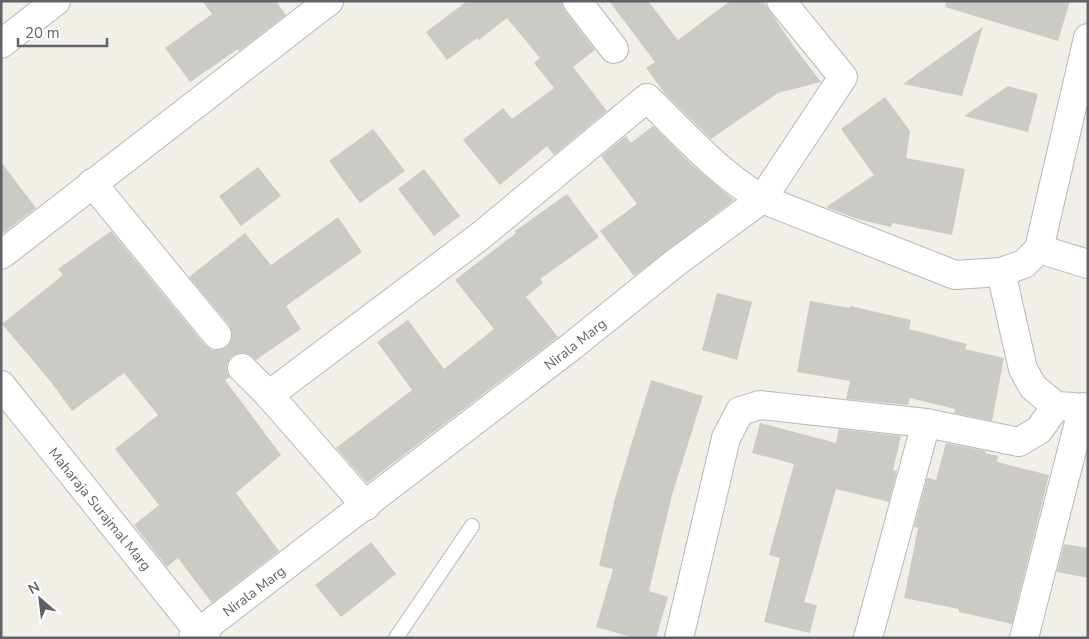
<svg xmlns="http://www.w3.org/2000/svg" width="1089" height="639" viewBox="0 0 1089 639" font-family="'Nunito Sans',sans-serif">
  <rect width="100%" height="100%" fill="#f1efe8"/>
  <g fill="#cccac5">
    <path d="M202,1H276L286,15L239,51L238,49L190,82L165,48L212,14Z"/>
    <path d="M467,1H562L565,11L595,50L573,67L607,111L554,155L547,146L500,185L463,140L503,108L512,119L554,88L534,63L540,58L507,18L479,40L477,38L447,60L426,32Z"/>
    <path d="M609,1H648L678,40L730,1H763L795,48L821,82L778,93L711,139L665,94L646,68L655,62Z"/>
    <path d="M946,1H1070L1058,41L945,7Z"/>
    <path d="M983,27L962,96L903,84Z"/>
    <path d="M1008,86L1038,94L1028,132L964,116Z"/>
    <path d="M885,97L910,131L906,158L965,169L952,235L892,223L891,227L857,219L826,207L874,175L841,129Z"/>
    <path d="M653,126L691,164L734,200L634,276L600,231L637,204L601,156L626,136L631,143Z"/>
    <path d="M373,129L405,171L360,203L329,161Z"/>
    <path d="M1,162L36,208L1,235Z"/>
    <path d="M258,167L281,196L241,226L219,196Z"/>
    <path d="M424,169L460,216L434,236L398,189Z"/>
    <path d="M567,194L599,237L540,279L543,283L526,297L558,337L367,483L336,448L412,390L377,342L408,320L444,369L494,329L455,280L516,233L515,231Z"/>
    <path d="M338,217L362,252L286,306L301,329L256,360L246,353H238L231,357L227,364V372L230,377L225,380L281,455L236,493L279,551L212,603L178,558L167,567L134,525L159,505L115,449L158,415L124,373L72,411L51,382L2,324L63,275L58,269L111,231L205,345L212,350H220L227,347L231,341L232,332L229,325L189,277L245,233L271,265Z"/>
    <path d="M717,293L752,302L737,360L702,350Z"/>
    <path d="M810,301L850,308V306L911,320L909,329L967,344L965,349L1004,358L992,421L954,413L955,409L910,398L908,405L846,399L850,381L797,372Z"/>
    <path d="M651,380L703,396L672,495L649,591L668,597L656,638H635L596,627L613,569L599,566L615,498Z"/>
    <path d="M760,423L836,443L839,429L901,436L893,470L897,471L889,502L836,489L804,602L817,605L810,633L764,622L780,558L769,555L794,464L752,453Z"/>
    <path d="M946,443L986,451L985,453L998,456L997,462L1049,475L1012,624L959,612V609L904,598L918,528L914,527L927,478L936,480Z"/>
    <path d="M371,542L396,574L341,617L315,585Z"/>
    <path d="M1064,544L1088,548V578L1057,572Z"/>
  </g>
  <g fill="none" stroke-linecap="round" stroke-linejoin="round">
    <defs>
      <path id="service" d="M396,638L472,526"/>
      <g id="minor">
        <path d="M577,1L614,49"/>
        <path d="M1,44L56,1"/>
        <path d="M92,183L217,335"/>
        <path d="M1039,249L1088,38"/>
        <path d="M1,255L329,1"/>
        <path d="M1001,272L1023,369L1033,387L1056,406L1075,407"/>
        <path d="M242,368L269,395L366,506"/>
        <path d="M269,395L479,237L647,98C684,134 718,173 762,199L955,275L1001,272L1024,264L1039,249L1088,264"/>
        <path d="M206,638L199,632L572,346L675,263L762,199L843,77L781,1"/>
        <path d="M679,638L726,438L740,411L760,405L926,423L1019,442L1039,430L1056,406"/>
        <path d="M868,638L926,423"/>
        <path d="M1024,638L1083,407"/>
      </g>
      <g id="tertiary">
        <path d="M326,1L327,3"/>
        <path d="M1,385L199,632L193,638"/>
      </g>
    </defs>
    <use href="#service" stroke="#b5b8bc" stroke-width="16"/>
    <use href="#minor" stroke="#b5b8bc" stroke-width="30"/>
    <use href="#tertiary" stroke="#b5b8bc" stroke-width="30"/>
    <use href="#service" stroke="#fff" stroke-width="14"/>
    <use href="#minor" stroke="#fff" stroke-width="28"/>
    <use href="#tertiary" stroke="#fff" stroke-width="28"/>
  </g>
  <g text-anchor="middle" stroke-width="5" stroke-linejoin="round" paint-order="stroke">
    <g font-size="14" fill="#5f6368" stroke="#fff">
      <text transform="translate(575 344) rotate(-38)" y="5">Nirala Marg</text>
      <text transform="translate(100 509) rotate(51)" y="5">Maharaja Surajmal Marg</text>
      <text transform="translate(254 591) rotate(-37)" y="5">Nirala Marg</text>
    </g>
  </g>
  <rect width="1089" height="639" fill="none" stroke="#5f6368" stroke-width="5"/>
  <g transform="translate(40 599) rotate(332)" stroke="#ffffff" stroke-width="4" paint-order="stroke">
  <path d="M0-4L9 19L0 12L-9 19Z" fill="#5f6368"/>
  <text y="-8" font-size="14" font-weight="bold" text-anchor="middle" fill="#5f6368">N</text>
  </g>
  <path d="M18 38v8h89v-8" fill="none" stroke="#5f6368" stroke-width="2.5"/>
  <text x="25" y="38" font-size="15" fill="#5f6368" stroke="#ffffff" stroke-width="4" paint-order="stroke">20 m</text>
</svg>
